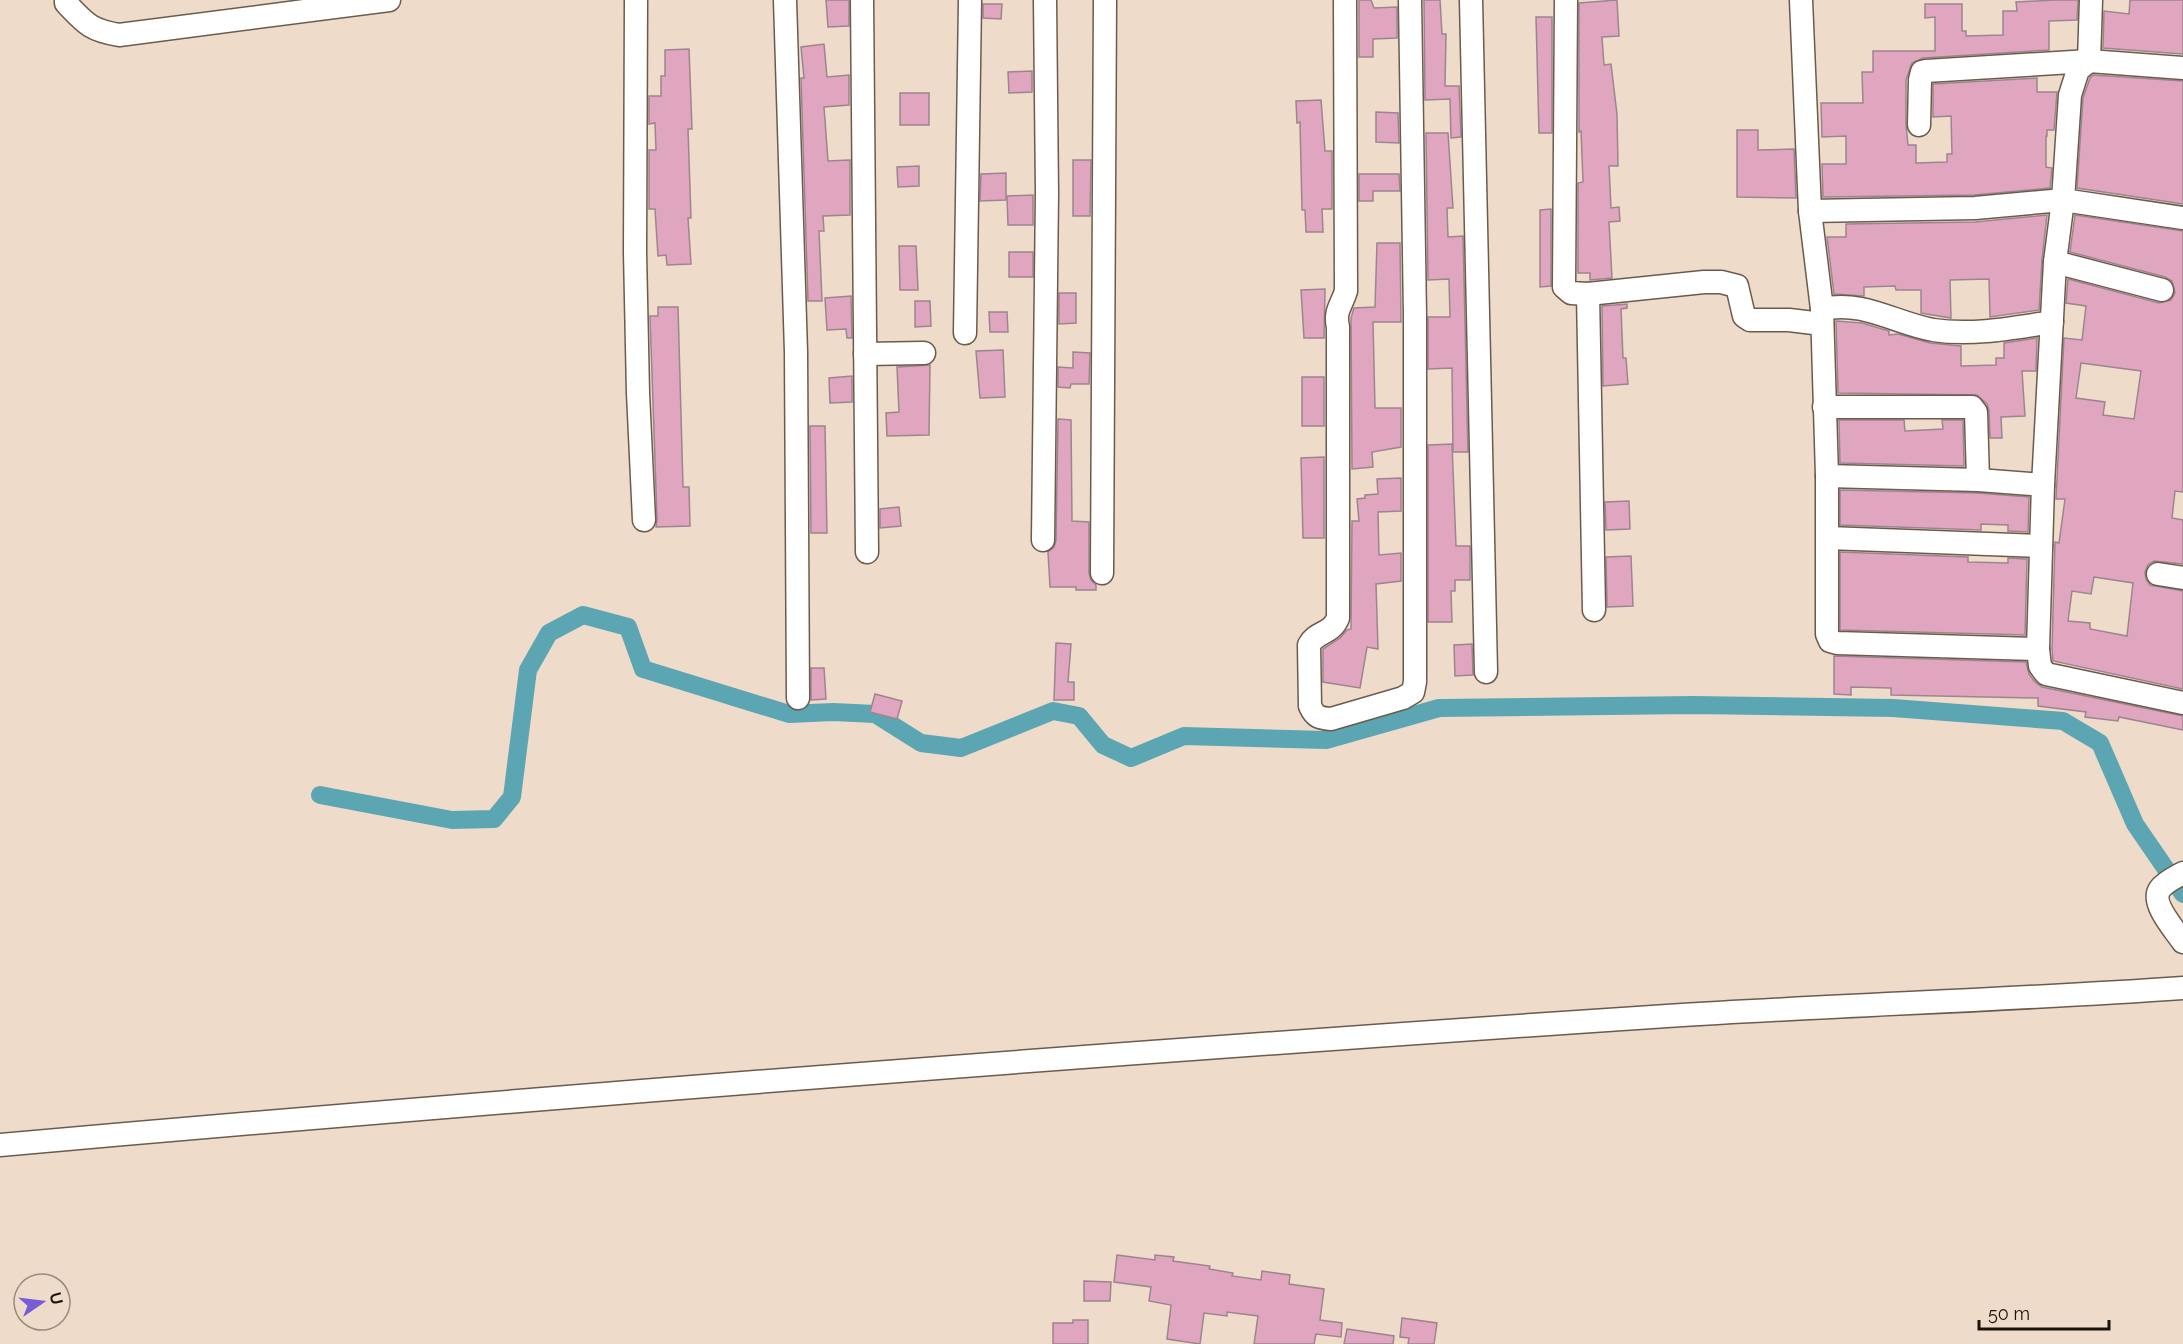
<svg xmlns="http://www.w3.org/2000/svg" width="2183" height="1344" viewBox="0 0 2183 1344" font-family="Raleway,sans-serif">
  <rect width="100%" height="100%" fill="#efdbc9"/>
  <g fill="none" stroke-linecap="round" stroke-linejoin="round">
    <path stroke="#5ca6b3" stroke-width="18" d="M320,795L452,820L494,819L512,797L528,670L549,633L583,615L628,627L643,669L789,714L833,712L875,714L921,743L961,748L1053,711L1079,716L1103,745L1131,758L1184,736L1326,740L1439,708L1694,705L1893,708L2063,721L2100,743L2135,824L2183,894"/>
  </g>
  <g fill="#e0a6c0" stroke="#9d858f" stroke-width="1.5" fill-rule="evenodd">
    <path d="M826,0H849V26L828,27Z"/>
    <path d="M1359,0H1371L1374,8L1397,7V38L1373,39V57H1359Z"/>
    <path d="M1424,0H1440L1442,34H1446L1445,86H1459L1461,137L1451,138L1450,99L1425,100Z"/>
    <path d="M1617,0L1619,36L1602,37L1604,65L1611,64L1617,114L1618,166H1609L1611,208L1619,207L1620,221L1609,222L1612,278L1590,280V273H1578V183L1583,182L1581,131L1579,132V3Z"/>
    <path d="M2055,0H2078L2077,20L2049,21V50L1923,58L1912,63L1906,80V125L1908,145H1916V163L1947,162V154H1952L1951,116L1933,117V84L2037,78V92H2057L2054,130H2047V136H2046V167L2052,168L2050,188L1974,195L1823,197L1822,164H1846V136L1822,137L1821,103H1863L1862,72H1873V51H1935V17L1925,18V4H1962V31H1966V36L2003,35V11H2017L2016,2Z"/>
    <path d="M2130,0H2183V54L2103,48L2104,11L2129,14Z"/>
    <path d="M983,4H1002L1001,19L983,18Z"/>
    <path d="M1536,17H1552V133H1539Z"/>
    <path d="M824,44L827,77L849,75V105L824,107L828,161L850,160V215L823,216L824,231H819L822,301H808L801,78H804L801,47Z"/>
    <path d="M689,49L692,129H688L691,218H688L691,264L667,265L666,255L658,256L655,209H649V150H656L655,123L649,124V96H661V76H665V50Z"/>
    <path d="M1032,71V92L1009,93L1008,72Z"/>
    <path d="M2093,75L2183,81V204L2077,188L2083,98L2090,78Z"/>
    <rect x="900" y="93" width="29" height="32"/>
    <path d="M1321,100L1325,151H1332V209H1322L1323,232H1306L1305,210H1302L1300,122L1297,123L1296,101Z"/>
    <path d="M1376,112L1398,113L1399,143L1376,142Z"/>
    <path d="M1737,130H1758V150L1794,149L1796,198L1737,197Z"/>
    <path d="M1426,133H1448L1453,208H1447L1448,237L1463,236L1468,452H1453L1452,368L1428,369V317H1450L1449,279L1428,280Z"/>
    <path d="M1073,160H1091L1090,216H1073Z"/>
    <path d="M919,166V186L898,187L897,167Z"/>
    <path d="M1006,173V200L980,201L981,174Z"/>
    <path d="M1359,174H1399L1400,191H1373V201H1359Z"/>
    <path d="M1033,195V225H1008L1007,196Z"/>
    <path d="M1551,209V286L1540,287V210Z"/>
    <path d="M2047,215L2042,260L2039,310L1990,317L1989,279L1950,280L1951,318L1921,313V290H1896L1895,286L1864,287V296L1834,294L1827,237H1846V224L1975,222Z"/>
    <path d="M2075,215L2183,231V492L2175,491L2172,518L2183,520V564L2154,561L2148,565L2145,572L2146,579L2150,585L2183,591V689L2053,661L2052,648L2055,542L2059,543L2065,499H2056L2064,338L2082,340L2086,306L2066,303L2068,279L2159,303L2171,300L2175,293L2172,281L2165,277L2070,252ZM2081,363L2141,371L2134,419L2103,415L2105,402L2076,398ZM2094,577L2133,583L2127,636L2090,629V623L2068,621L2072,591L2091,594Z"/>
    <path d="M1377,243H1400L1401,322H1373L1375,408H1401V447L1372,452L1373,467L1352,469L1351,318L1354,308L1375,307Z"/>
    <path d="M899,246H916L918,290H900Z"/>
    <rect x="1009" y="252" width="24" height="25"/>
    <path d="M1325,289L1324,338H1304L1301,290Z"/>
    <path d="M1059,293H1076V323L1059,324Z"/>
    <path d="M851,296L852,338H847L846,329L827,330L825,298Z"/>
    <path d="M915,301H930L931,326L915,327Z"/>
    <path d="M1627,304V308L1621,309L1623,358H1626L1628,384L1603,386L1602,306Z"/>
    <path d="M658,307H678L683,487H689L690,526L656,527L657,519L650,316H658Z"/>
    <path d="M989,312H1007L1008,332H990Z"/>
    <path d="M1836,321L1862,323L1889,331V335L1898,334L1930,343L1961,346V366L1996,365V358H2004V343L2037,338L2036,371H2022L2025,416L2001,417L2002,438H1990L1989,411L1987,404L1977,395L1838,393Z"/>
    <path d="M1003,350L1005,397L980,398L976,351Z"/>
    <path d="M1073,352L1090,353L1089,384H1071L1070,388L1058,387V367L1073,368Z"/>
    <path d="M930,365L929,435L887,436L886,413L899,412L897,367Z"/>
    <path d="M852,376V402L830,403L829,378Z"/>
    <rect x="1302" y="377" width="22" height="49"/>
    <path d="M1058,419L1071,420L1072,521L1089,522V573L1091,580L1096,585V590H1076V587H1050L1048,552L1054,547L1056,540Z"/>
    <path d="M1839,420H1904L1905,431L1943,429L1942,420H1963L1964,466L1840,463Z"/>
    <path d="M810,426H825L827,533H811Z"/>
    <path d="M1452,444L1456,546H1470V580H1455V591H1451L1452,622H1428V445Z"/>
    <path d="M1324,457V538H1303L1301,458Z"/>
    <path d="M1401,478V511L1378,512L1379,555L1401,553V581L1376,584L1378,649L1367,647L1360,688L1323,682V649L1340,638L1347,630L1351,629L1352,521H1359L1357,499L1365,498V495L1378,494L1377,479Z"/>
    <path d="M1840,490L1977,493L2029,497L2028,532L2008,531V525L1981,524V530L1840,525Z"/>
    <path d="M1629,501L1630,529L1606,530L1605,502Z"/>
    <path d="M899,507L901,526L880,528V509Z"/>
    <path d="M1840,552L1968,557V562L2008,563V558L2027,559L2025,635L1840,630Z"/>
    <path d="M1631,556L1633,606L1607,607L1606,557Z"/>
    <path d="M1056,643L1071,644L1068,682H1074V700H1054Z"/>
    <path d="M1472,644L1473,675L1455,676L1454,645Z"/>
    <path d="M1834,656L2026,662L2029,674L2035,682L2042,687L2183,716V730L2119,717L2118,721L2085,717L2086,712L2038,706V698L1891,695V688L1851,687V695L1834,694Z"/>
    <path d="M811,668H824L826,699L811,700Z"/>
    <path d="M875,694L902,701L897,719L870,712Z"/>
    <path d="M1117,1255L1155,1260V1255L1174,1257L1173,1261L1210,1266L1209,1269L1233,1273L1232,1276L1261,1280L1262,1271L1290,1275L1289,1284L1324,1289L1320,1320L1342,1323L1341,1337L1316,1334L1314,1344H1254L1258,1316L1227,1312V1316L1204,1313L1200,1344L1167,1339L1171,1305L1149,1301L1151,1287L1114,1282Z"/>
    <path d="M1084,1281L1111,1282L1110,1301H1084Z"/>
    <path d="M1402,1318L1437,1323L1434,1344H1408L1409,1338L1400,1337Z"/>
    <path d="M1073,1320H1088V1344H1053V1323H1073Z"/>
    <path d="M1347,1329L1394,1336L1393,1344H1344Z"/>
  </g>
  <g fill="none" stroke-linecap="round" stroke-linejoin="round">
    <defs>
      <g id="minor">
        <path d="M66,0V3C86,24 90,30 119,35L389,0"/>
        <path d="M636,0L635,252L638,393L644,520"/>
        <path d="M785,0L796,352L798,698"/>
        <path d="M862,0L867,552"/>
        <path d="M1345,0L1346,291C1342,305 1334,311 1338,327V618C1331,635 1316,631 1309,645L1310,706C1315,717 1319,718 1331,719L1403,698L1413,692L1415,682V316L1410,0"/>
        <path d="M1471,0L1486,672"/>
        <path d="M1566,0L1564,287L1571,293L1588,294L1704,282H1721L1737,286L1744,316L1750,320H1789L1822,324"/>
        <path d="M1801,0L1810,211L1822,309L1827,476V634L1830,641L1837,643L2038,649"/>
        <path d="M2091,0L2089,61L2078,70L2070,95L2063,200L2055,262L2043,485L2038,649L2040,666L2046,674L2183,703"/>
        <path d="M1919,125L1920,80L1922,72L1926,71L2089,61L2183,68"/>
        <path d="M1810,211L1975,208L2063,200L2183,218"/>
        <path d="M2055,262L2162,290"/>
        <path d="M1588,294L1594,610"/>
        <path d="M1822,309C1864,300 1894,323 1933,330C1973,336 2013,328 2052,322"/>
        <path d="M965,333L970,0"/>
        <path d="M865,354L924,353"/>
        <path d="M1824,407H1972L1976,412L1978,480"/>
        <path d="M1827,476L1978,480L2043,485"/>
        <path d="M1828,538L2041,546"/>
        <path d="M1043,540L1047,193L1045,0"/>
        <path d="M1102,573L1105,0"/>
        <path d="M2158,574L2183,578"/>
        <path d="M2183,873C2176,877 2165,882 2160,889C2150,903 2175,930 2183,942"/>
        <path d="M0,1145C555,1096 1111,1053 1667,1016C1839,1005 2011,1000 2183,988"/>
      </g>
    </defs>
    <use href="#minor" stroke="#6c5b4c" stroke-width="25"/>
    <use href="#minor" stroke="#fff" stroke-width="22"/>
  </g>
  <g transform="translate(42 1302) rotate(76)"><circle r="28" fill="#efdbc9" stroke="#998b7d" stroke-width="1.5"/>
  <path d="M0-4.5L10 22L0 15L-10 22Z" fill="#765dd7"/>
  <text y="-9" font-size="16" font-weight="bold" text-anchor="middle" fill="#19130c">U</text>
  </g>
  <path d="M1979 1320v9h130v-9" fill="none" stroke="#19130c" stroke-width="3"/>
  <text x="1988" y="1320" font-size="18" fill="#19130c" stroke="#efdbc9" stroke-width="4.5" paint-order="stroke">50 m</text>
</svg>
